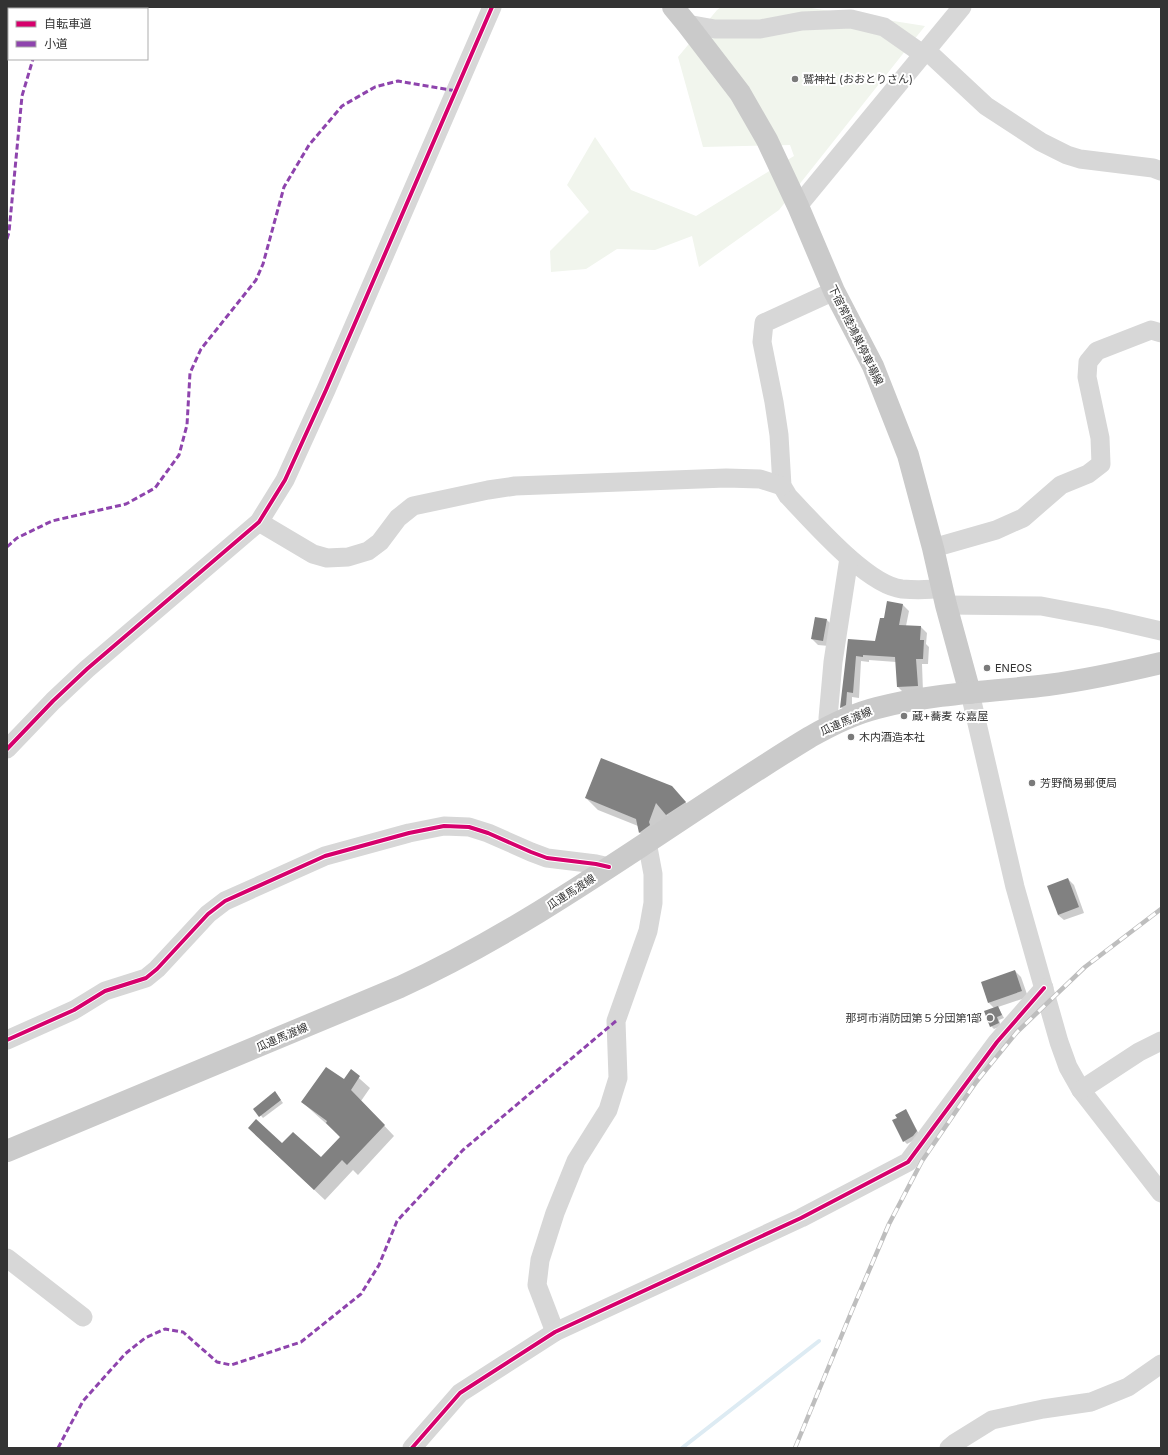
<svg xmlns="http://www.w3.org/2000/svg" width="1168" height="1455" viewBox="0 0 1168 1455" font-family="Inter,'Noto Sans JP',sans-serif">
  <rect width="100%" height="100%" fill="#fff"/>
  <path fill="#f1f5ed" d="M721,7H805L925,26L779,210L699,267L692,236L655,250L617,249L586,269L551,272L550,251L589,212L567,185L595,137L631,190L696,216L794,156L790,145L703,147L678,57L717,10Z"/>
  <g fill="#0003">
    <path d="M888,602L903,605L909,611L906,626L921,627L927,633L926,644L929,647L928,664H922L923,692L904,693L898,687L896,662L869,660V662L861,661L859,698L852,697V711L847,713L841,707L849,640L876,642L885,619Z"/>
    <path d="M816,618L827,620L833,626L829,646L818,645L812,639Z"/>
    <path d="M671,787L697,814L679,826L668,815L661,834L651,844L640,833L638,826L598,810L586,798Z"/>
    <path d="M1068,879L1074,885L1084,913L1064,920L1058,915Z"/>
    <path d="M1015,971L1021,977L1028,997L998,1007L1004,1018L999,1020L1001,1026L994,1029L991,1026L994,1008L989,1003Z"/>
    <path d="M351,1071L370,1088L361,1101L394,1136L358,1175L353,1170L325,1200L260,1139L282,1145L321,1159L341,1137L302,1102L345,1081Z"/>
    <path d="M275,1092L283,1103L263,1118L255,1109Z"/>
    <path d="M906,1110L919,1134L916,1139L907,1144L904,1141L898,1119Z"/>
  </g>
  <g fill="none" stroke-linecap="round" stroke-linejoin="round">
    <path stroke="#ddebf3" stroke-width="4" d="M682,1448L819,1341"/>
  </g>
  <g fill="#818181">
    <path d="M887,601L903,604L899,625L921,626L920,640H924L923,659H916L918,686L897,687L895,657L863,655V657L856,656L853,693L847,692L846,705L840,708L848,639L875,641L880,618H884Z"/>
    <path d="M815,617L827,619L823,641L811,639Z"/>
    <path d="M601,758L672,786L686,802L666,815L656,803L649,822L650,825L639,833L636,819L585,798Z"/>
    <path d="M1068,878L1079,907L1058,915L1047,886Z"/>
    <path d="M1015,970L1022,991L988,1003L981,982Z"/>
    <path d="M998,1006L1002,1015L997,1017L999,1023L990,1027L984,1011Z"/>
    <path d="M326,1067L344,1079L351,1069L360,1076L351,1090L385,1125L347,1165L342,1160L314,1190L248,1128L256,1119L282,1143L293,1132L321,1157L340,1137L326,1123L327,1121L301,1102Z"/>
    <path d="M275,1091L281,1100L259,1117L253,1109Z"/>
    <path d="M906,1109L917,1131L913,1136L903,1142L892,1120L897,1118L895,1115Z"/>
  </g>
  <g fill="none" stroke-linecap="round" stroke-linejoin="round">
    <g stroke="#d7d7d7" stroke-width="19">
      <path d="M687,24L715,29H760L802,21L851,19L884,27L924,55"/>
      <path d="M927,51L986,106L1041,142L1067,155L1080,159L1153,168L1161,171"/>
      <path d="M798,206L962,7"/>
      <path d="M834,291L764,323L762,342L774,402L779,435L782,486L788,496C813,522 867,585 902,589C915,590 929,590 942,588"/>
      <path d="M259,522L313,554L327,558L348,557L368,551L380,542L398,518L413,506L488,490L515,486L726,478L760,479L782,486"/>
      <path d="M933,548L996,530L1023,518L1061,485L1088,474L1101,464L1100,438L1087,377L1088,362L1097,351L1151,330L1161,333"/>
      <path d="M946,605L1041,606L1105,618L1161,631"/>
      <path d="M970,693L1015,887L1059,1042L1068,1067L1081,1090L1161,1193"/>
      <path d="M830,726L828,718L833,662L849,558"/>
      <path d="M7,749L53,701L87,669L259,522L285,480L326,390L492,7"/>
      <path d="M7,1040L74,1010L105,991L146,978L157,969L208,914L225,901L325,856L409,833L444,826L469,827L488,833L531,852L547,858L596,864L609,867"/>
      <path d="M1081,1090L1139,1052L1161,1041"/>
      <path d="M7,1258L83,1317"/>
      <path d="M555,1332L537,1285L540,1260L555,1213L576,1161L608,1110L618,1078L616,1021L648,931L653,903V874L647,842"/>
      <path d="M412,1448L460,1393L555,1332L801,1218L908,1162L997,1042L1044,988"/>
      <path d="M949,1448L955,1443L992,1420L1043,1409L1091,1402L1128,1387L1161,1364"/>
    </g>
    <g stroke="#cacaca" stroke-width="22">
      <path d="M673,7L687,24L740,93L767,140L798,206L834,291L873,366L908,455L933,548L946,605L970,693"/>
      <path d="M7,1151L400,987C546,920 673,820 810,737C831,725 853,714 877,708C932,693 991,692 1048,685C1086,680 1123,672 1161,663"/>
    </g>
    <defs>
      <path id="rail" d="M795,1448L853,1308L889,1224L922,1161L976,1082L1017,1032L1085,967L1161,909"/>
    </defs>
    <use href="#rail" stroke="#bebebe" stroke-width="4.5"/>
    <use href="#rail" stroke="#fff" stroke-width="3" stroke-dasharray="9" stroke-linecap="butt"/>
    <g stroke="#8e44ad" stroke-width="3" stroke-dasharray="6 3" stroke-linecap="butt">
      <path d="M52,9L53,7"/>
      <path d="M7,239L9,232L22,96L33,59"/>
      <path d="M7,547L17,538L52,521L126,504L155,488L179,455L187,425L190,373L201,349L256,280L263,264L284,187L309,145L342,106L375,87L398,81L457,91"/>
      <path d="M58,1448L83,1401L125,1354L145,1338L165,1329L183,1332L217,1362L231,1365L301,1342L361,1294L379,1265L397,1221L463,1150L616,1021"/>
    </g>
    <defs>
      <g id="cycleway">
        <path d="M7,749L53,701L87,669L259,522L285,480L326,390L492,7"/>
        <path d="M7,1040L74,1010L105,991L146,978L157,969L208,914L225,901L325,856L409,833L444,826L469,827L488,833L531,852L547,858L596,864L609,867"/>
        <path d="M412,1448L460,1393L555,1332L801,1218L908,1162L997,1042L1044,988"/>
      </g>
    </defs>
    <use href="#cycleway" stroke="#fff" stroke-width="6"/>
    <use href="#cycleway" stroke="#d6006c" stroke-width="4"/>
  </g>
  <g fill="#7a7a7a" stroke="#fff" stroke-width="1.5">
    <circle cx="795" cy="79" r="4"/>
    <circle cx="987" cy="668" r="4"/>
    <circle cx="904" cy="716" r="4"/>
    <circle cx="851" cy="737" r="4"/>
    <circle cx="1032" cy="783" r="4"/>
    <circle cx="990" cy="1018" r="4"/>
  </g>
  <g text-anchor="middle" stroke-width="4" stroke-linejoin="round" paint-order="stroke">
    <g font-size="11" fill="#333" stroke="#fff" text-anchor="start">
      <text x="803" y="83">鷲神社 (おおとりさん)</text>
      <text x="995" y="672">ENEOS</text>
      <text x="912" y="720">蔵+蕎麦 な嘉屋</text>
      <text x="859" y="741">木内酒造本社</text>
      <text x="1040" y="787">芳野簡易郵便局</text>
      <text x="982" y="1022" text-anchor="end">那珂市消防団第５分団第1部</text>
    </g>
    <g font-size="11" fill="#333" stroke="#fff">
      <text transform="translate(856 335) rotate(64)" y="4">下宿常陸鴻巣停車場線</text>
      <text transform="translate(846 721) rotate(-23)" y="4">瓜連馬渡線</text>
      <text transform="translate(571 892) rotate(-33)" y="4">瓜連馬渡線</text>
      <text transform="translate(282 1037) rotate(-23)" y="4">瓜連馬渡線</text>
    </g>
  </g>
  <rect width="1168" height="1455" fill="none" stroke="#333333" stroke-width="16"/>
  <rect x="8" y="8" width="140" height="52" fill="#ffffff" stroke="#adadad"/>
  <rect x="16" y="21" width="20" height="6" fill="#d6006c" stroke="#adadad"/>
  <text x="44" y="28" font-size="12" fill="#333333">自転車道</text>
  <rect x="16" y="41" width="20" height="6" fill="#8e44ad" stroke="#adadad"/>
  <text x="44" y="48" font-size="12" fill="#333333">小道</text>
</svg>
